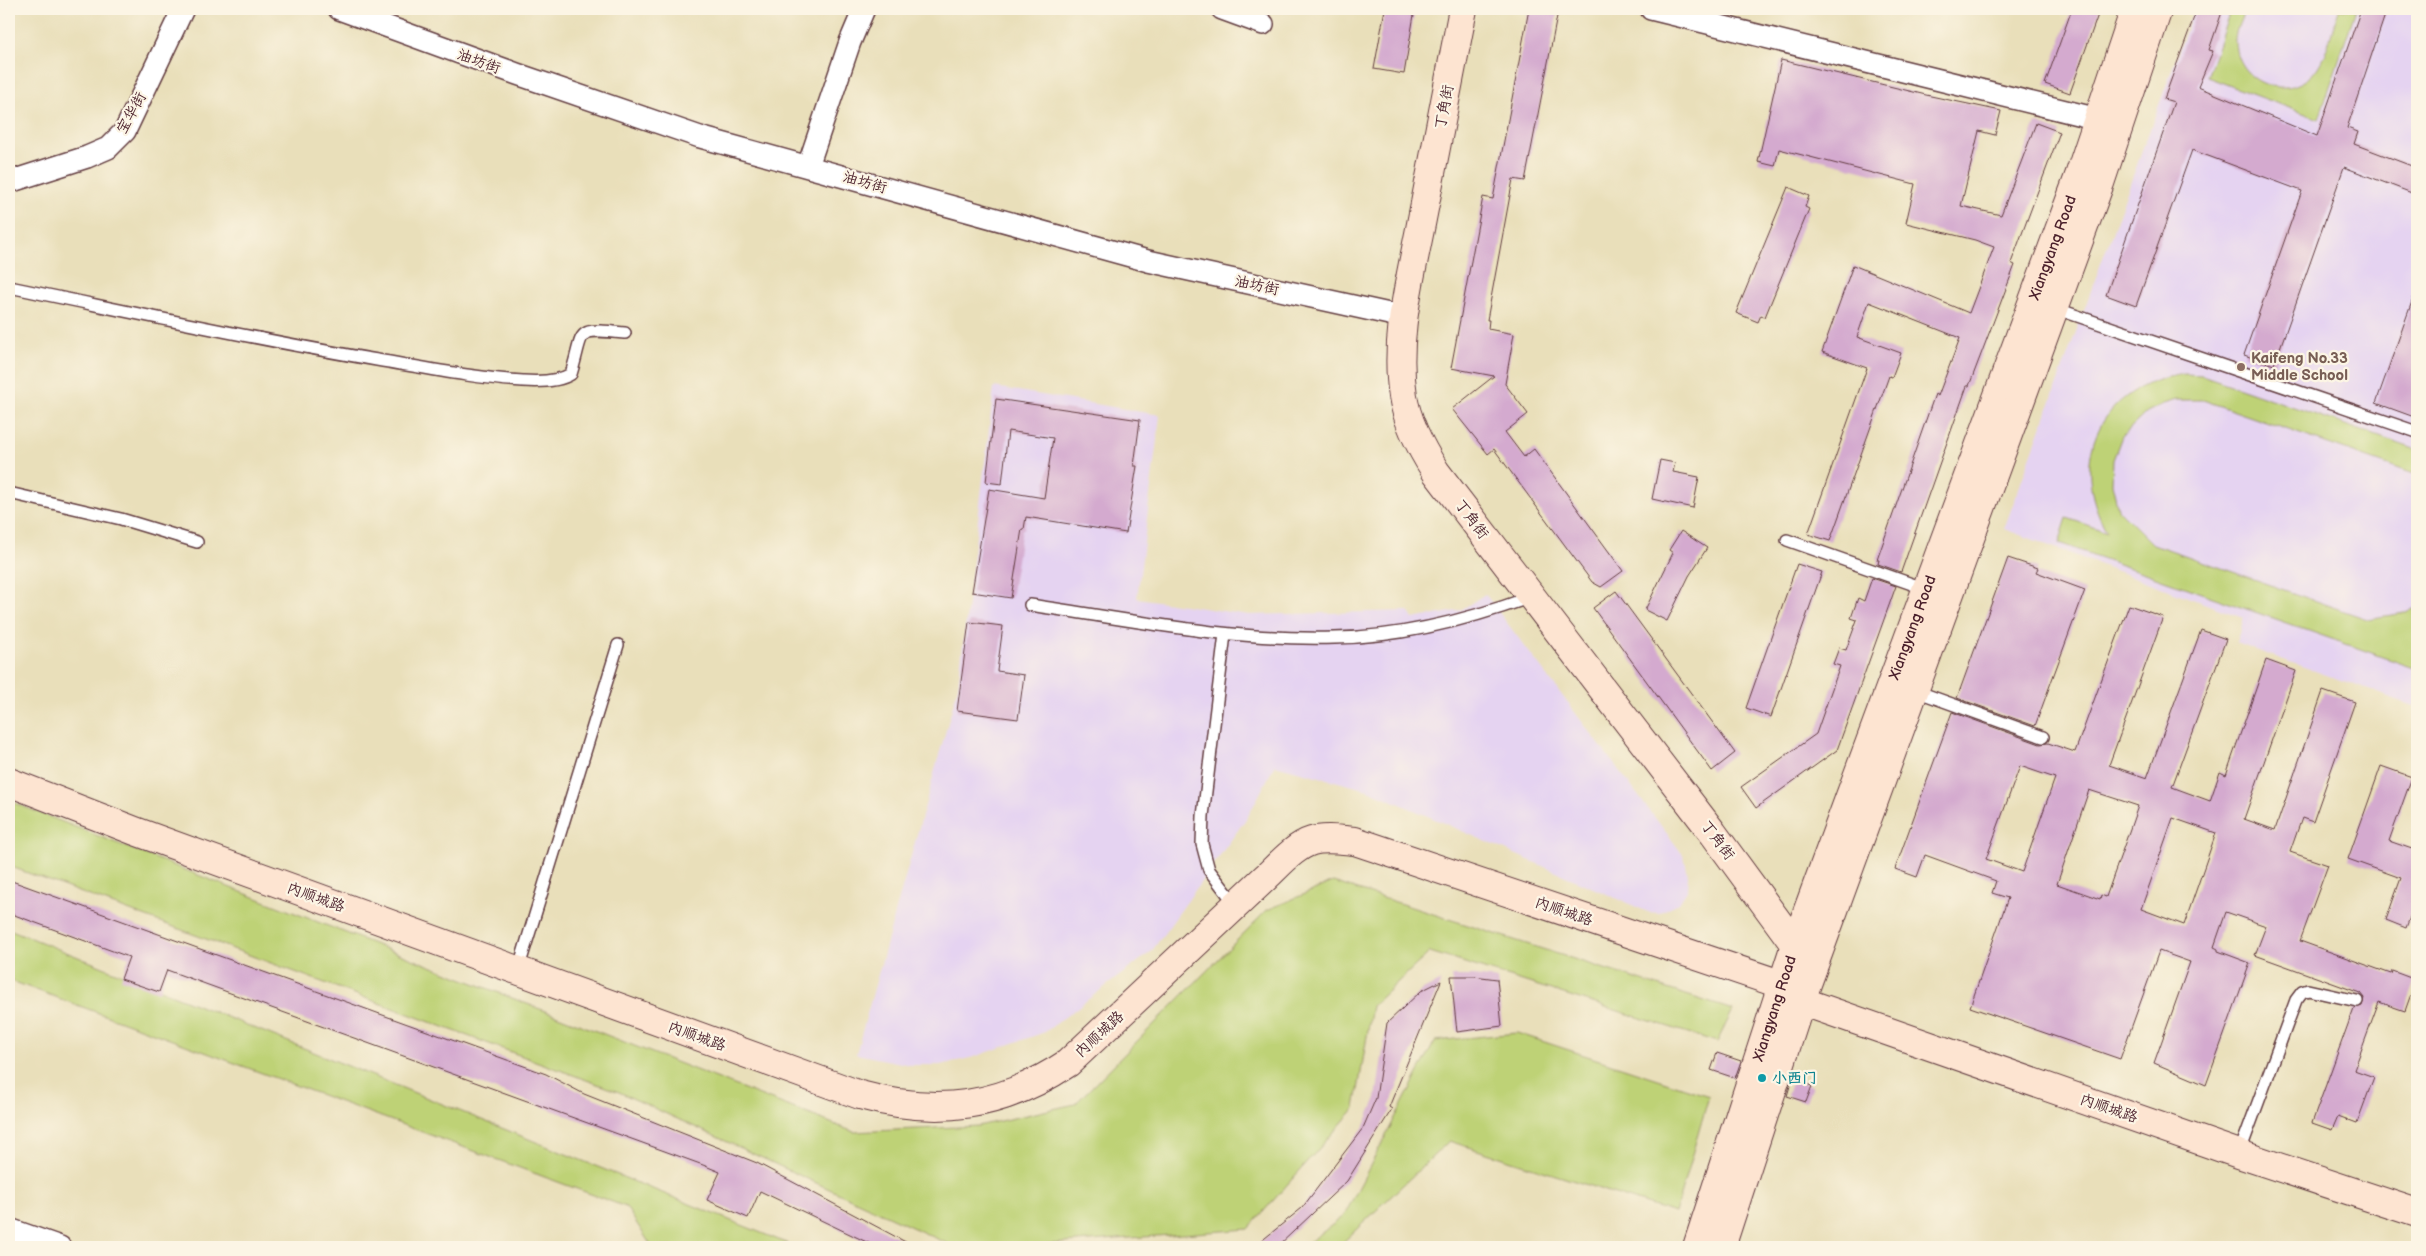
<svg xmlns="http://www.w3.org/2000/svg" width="2426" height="1256" viewBox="0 0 2426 1256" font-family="'Balsamiq Sans','LXGW WenKai TC',sans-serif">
  <rect width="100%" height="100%" fill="#fcf5e5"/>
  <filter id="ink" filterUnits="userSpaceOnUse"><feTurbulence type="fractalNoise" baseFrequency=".02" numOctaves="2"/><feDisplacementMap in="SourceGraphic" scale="10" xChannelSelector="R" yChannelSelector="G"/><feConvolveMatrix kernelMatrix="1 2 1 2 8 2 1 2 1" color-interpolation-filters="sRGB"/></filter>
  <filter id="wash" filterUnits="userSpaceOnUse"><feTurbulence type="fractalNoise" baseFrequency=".0096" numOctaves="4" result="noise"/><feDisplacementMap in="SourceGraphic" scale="20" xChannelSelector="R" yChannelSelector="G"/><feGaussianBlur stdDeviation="1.12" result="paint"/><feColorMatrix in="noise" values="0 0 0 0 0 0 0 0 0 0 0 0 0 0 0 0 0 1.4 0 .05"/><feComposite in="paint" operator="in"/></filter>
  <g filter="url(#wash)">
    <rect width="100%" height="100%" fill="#e9dfba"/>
    <g fill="#e5d3f1">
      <path d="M2194,9H2417V707L2236,643L2244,618L2004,529Z"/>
      <path d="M994,387L1160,415L1137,598L1249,615L1408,611L1413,619L1461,610L1485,594L1684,856L1688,875L1687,890L1678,903L1659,913L1648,912L1368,790L1275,765L1248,816L1151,952L1045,1032L974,1057L940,1065H911L856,1054L958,687Z"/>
    </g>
    <g fill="#bed276" stroke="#847850">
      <path d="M2231,9H2245C2242,18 2236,29 2235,38C2233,84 2293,106 2318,67C2327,54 2334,24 2339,9H2356L2319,119L2207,77Z"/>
      <path d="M2185,374L2202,375L2417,450V475L2203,400H2176L2163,404L2147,412L2122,436L2113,460L2112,484L2118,509L2153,544L2367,619L2404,613L2417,606V669L2059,543L2067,518L2107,532C2066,459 2100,385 2185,374Z"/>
      <path d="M9,801L854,1132L978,1126L1075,1104L1267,910L1333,882L1733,1010L1717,1042L1430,952L1372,1006L1355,1108L1248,1229L1012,1247H955L619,1092L9,866Z"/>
      <path d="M9,929L796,1247H652L626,1207L9,980Z"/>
      <path d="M1517,1033L1709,1096L1675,1213L1449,1141L1338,1247H1303L1344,1216L1435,1041Z"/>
    </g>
    <g id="blocks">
      <g fill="#d4aacf" fill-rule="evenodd">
        <path d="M1385,9H1415L1404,74L1374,69Z"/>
        <path d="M1529,9L1558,11L1525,181L1513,179L1487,320H1489L1488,329L1514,334L1505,384L1528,414L1505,432L1524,457L1534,449L1623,571L1601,587L1592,582L1494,449L1488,454L1452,409L1494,376L1451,368L1483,197L1493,199Z"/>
        <path d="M2072,9H2100L2070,93L2045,84Z"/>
        <path d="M2197,9H2223L2209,50L2213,51L2198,87L2317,136L2361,9H2387L2347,128L2358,132L2354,144L2417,168V195L2344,167L2274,365L2244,355L2302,191L2192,150L2136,306L2106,295L2174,102L2164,99Z"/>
        <path d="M1781,60L1926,95L2001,111L1995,135L1979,131L1961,206L2001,215L2036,123L2060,132L2011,263L2015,265L1969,386H1967L1901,572L1878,564L1879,560H1877L1935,394L1938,396L1960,338L1869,302L1857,337L1901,353L1892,377L1889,376L1830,541L1808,534L1867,368L1822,352L1853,265L1969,313L1994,247L1975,240L1906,223L1915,184L1779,149L1775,166L1758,162Z"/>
        <path d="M1788,187L1809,196L1805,207L1809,209L1765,317L1761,315L1758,322L1736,313Z"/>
        <path d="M2415,293H2417V418L2376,403Z"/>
        <path d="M996,399L1140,420L1134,466H1137L1126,533L1026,517L1024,529H1022L1011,598L972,592L989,489L1044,498L1053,438L1008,431L1002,484L986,482Z"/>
        <path d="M1660,460L1675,463L1673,472L1699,477L1693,508L1652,499Z"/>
        <path d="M1681,531L1707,548L1689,576L1667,621L1645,610L1673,553L1669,550Z"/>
        <path d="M2008,558L2038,568L2036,572L2085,590L2035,726L1957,698Z"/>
        <path d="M1797,564L1822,572L1771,717L1746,708Z"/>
        <path d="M1872,578L1896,586L1837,750L1756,808L1741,787L1816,734L1840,666L1833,664L1839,648L1846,650L1857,620L1851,618L1858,598L1864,601Z"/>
        <path d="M1616,591L1735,753L1712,771L1593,608Z"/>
        <path d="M2129,605L2163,617L2109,765L2147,778L2201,630L2226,639L2172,787L2210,801L2220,772L2226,775L2266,660L2296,671L2244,819L2275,830L2323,691L2355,702L2313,822L2302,818L2290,852L2328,865L2300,941L2391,974L2392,971L2416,980L2405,1011L2379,1002L2354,1070L2374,1077L2357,1123L2338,1116L2332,1130L2312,1123L2354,1008L2362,1006L2364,998L2360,993L2255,955L2266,926L2226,912L2214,947L2218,949V951L2250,963L2206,1085L2154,1063L2190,962L2159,951L2120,1059L1970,1007L2008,898L1992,893L1996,881L1925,855L1917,877L1895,869L1952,712L2040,744L2048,743L2075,752ZM2020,766L2055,778L2022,872L1986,859ZM2089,790L2138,806L2106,897L2101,895L2100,899L2057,884ZM2173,818L2216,833L2184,925L2141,909Z"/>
        <path d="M969,622L1003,626L997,671L1024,675L1018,719L957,711Z"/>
        <path d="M2381,766L2412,777L2389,841L2412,849L2415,839L2417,840V898L2406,928L2386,920L2401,878L2348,859Z"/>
        <path d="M9,880L546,1074L584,1094L757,1163L915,1247H877L760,1191L748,1218L707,1200L720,1172L703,1165L167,970L159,992L121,979L129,957L9,913Z"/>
        <path d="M1451,976H1474L1497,979L1502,1026L1457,1032Z"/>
        <path d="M1441,981L1389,1107L1392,1109L1347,1181L1277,1247H1254L1302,1208L1363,1128L1376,1098L1387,1023L1421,991Z"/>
        <path d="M1717,1053L1741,1061L1735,1078L1711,1070Z"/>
        <path d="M1792,1079L1812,1086L1806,1102L1787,1096Z"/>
      </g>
    </g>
  </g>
  <g filter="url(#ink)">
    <use href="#blocks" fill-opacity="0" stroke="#623c40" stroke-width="1"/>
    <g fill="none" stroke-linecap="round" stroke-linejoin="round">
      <defs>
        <g id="lane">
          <path d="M9,287C131,312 253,339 377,360C425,368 474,378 523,381C538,382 558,382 571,374C585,329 573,328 625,333"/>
          <path d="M2054,308L2417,432"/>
          <path d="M9,493L121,519L197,542"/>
          <path d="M1787,540L1926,589"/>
          <path d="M1030,605C1131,620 1233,641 1335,638C1402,637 1468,620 1531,597"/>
          <path d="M1225,634L1203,816L1202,844L1209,870L1236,905"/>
          <path d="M1913,690L2043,737"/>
          <path d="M518,970L618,645"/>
          <path d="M2239,1154L2296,1000L2302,992L2308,990L2357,1001"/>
        </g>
        <g id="street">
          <path d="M339,9L517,74L700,137L1148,261L1403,317"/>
          <path d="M1222,9L1263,24"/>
          <path d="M1651,9L2098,119"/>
          <path d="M808,166L850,42L864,9"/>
          <path d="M9,182L87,157L108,148L125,131L183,9"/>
          <path d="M9,1229L60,1247"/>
        </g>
        <g id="secondary">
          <path d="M1463,9C1449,81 1435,152 1421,224C1410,281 1394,339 1403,396C1407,423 1422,450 1436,472L1713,833L1795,945"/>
          <path d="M9,782L135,831L860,1095C937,1116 1001,1108 1068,1063L1266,877C1279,865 1295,846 1312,841C1325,837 1342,840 1355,841L1804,992"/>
          <path d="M1801,1001L2239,1154L2417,1213"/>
          <path id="s1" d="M1697,1247L1795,945L2079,176L2135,9"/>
          <path d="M1721,1247L1804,992L2100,183L2158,9"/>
        </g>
      </defs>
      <use href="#lane" stroke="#623c40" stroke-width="14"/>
      <use href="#street" stroke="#623c40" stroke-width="24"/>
      <use href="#secondary" stroke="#623c40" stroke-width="30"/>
      <use href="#lane" stroke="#fff" stroke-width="11"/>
      <use href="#street" stroke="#fff" stroke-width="21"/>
      <use href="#secondary" stroke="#fde4d1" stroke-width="28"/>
    </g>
  </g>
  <circle fill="#8d6e63" stroke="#fcf5e5" stroke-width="2" cx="2241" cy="367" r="5"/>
  <circle fill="#0f9aa8" stroke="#fcf5e5" stroke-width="2" cx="1762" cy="1078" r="5"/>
  <g text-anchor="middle" stroke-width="4.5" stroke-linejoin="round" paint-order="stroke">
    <g font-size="15" fill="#4a1f2b" stroke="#fcf5e5">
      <text transform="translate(479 61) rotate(20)" y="5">油坊街</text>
      <text transform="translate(1444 107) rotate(-79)" y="5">丁角街</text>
      <text transform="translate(131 113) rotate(-61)" y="5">宝华街</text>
      <text transform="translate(865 182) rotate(16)" y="5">油坊街</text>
      <text dy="5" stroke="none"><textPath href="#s1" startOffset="1061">Xiangyang Road</textPath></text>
      <text transform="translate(1257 285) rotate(12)" y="5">油坊街</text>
      <text transform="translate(1472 519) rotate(53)" y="5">丁角街</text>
      <text dy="5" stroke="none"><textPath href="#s1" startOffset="656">Xiangyang Road</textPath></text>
      <text transform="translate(1718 840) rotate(53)" y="5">丁角街</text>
      <text transform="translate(316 897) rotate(20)" y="5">内顺城路</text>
      <text transform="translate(1564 911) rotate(19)" y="5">内顺城路</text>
      <text dy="5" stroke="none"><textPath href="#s1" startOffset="251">Xiangyang Road</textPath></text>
      <text transform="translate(1099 1034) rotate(-43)" y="5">内顺城路</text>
      <text transform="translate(697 1036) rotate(20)" y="5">内顺城路</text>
      <text transform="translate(2109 1108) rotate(19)" y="5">内顺城路</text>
    </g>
    <g font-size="15" font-weight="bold" fill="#785e54" stroke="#fcf5e5" text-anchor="start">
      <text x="2251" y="363">Kaifeng No.33<tspan x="2251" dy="17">Middle School</tspan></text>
    </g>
    <g font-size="15" font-weight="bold" fill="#0d838f" stroke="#fcf5e5" text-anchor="start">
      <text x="1772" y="1083">小西门</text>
    </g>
  </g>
  <rect width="2426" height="1256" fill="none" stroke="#fcf5e5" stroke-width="30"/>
</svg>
